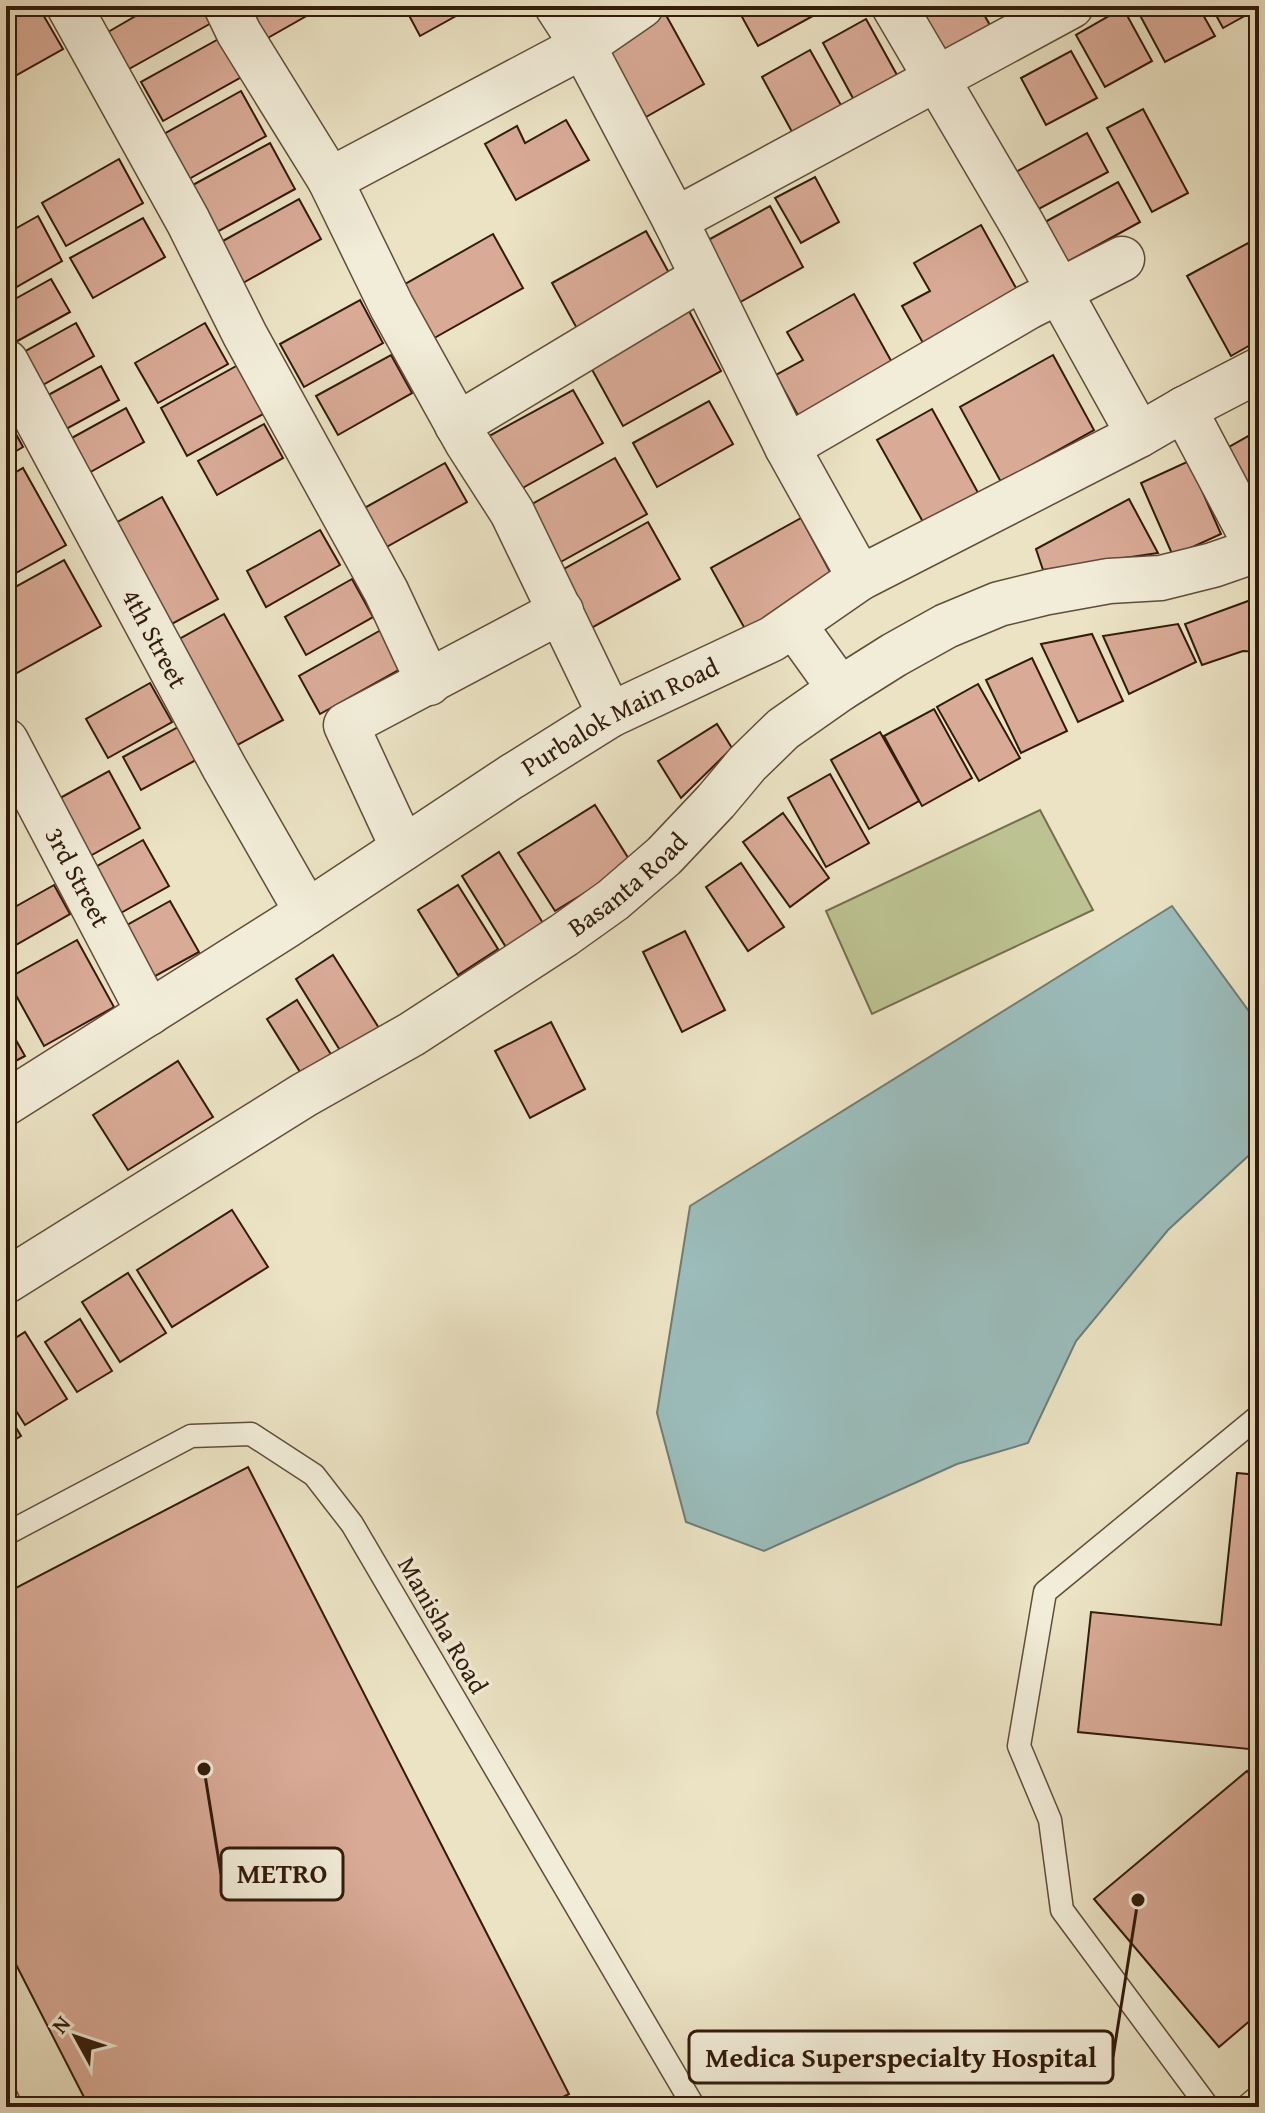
<svg xmlns="http://www.w3.org/2000/svg" width="1265" height="2113" viewBox="0 0 1265 2113" font-family="'Gentium Book Plus',serif">
  <rect width="100%" height="100%" fill="#ebe3c4"/>
  <filter id="stains"><feTurbulence type="fractalNoise" baseFrequency=".0025" numOctaves="4"/><feColorMatrix values="0 0 0 0 .2 0 0 0 0 .09 0 0 0 0 .02 0 0 0 .5 -.17"/></filter>
  <radialGradient id="worn" r=".72"><stop offset=".6" stop-color="#630" stop-opacity="0"/><stop offset="1" stop-color="#630" stop-opacity=".3"/></radialGradient>
  <path fill="#bcc291" stroke="#776e4e" stroke-width="2" d="M1040,810L1093,910L872,1014L826,911Z"/>
  <path fill="#9bbdbc" stroke="#717c75" stroke-width="2" d="M1172,906L1259,1025V1146L1168,1230L1076,1341L1028,1443L957,1464L764,1551L686,1522L657,1413L690,1206Z"/>
  <g fill="#d9aa96" stroke="#321b0b" stroke-width="2">
    <path d="M24,6H38L63,49L6,81V16Z"/>
    <path d="M153,6H206L215,21L129,69L108,32Z"/>
    <path d="M247,6H324L266,39Z"/>
    <path d="M404,6H474L420,36Z"/>
    <path d="M661,6L704,84L646,117L602,38Z"/>
    <path d="M736,6H831L758,46Z"/>
    <path d="M911,6H979L994,32L942,62Z"/>
    <path d="M1135,6H1198L1215,36L1165,62Z"/>
    <path d="M1211,6H1259V8L1223,28Z"/>
    <path d="M1123,8L1152,61L1105,87L1076,35Z"/>
    <path d="M866,19L897,75L854,100L823,43Z"/>
    <path d="M224,36L245,75L163,121L141,82Z"/>
    <path d="M810,50L846,114L797,141L762,77Z"/>
    <path d="M1071,51L1097,98L1046,125L1021,78Z"/>
    <path d="M241,91L266,136L189,179L164,134Z"/>
    <path d="M1143,109L1188,193L1152,212L1107,128Z"/>
    <path d="M566,120L589,160L516,200L485,144L517,126L525,143Z"/>
    <path d="M1087,133L1108,172L1035,211L1014,173Z"/>
    <path d="M270,143L295,189L217,232L191,186Z"/>
    <path d="M119,159L143,203L66,246L42,203Z"/>
    <path d="M815,177L839,222L801,243L775,198Z"/>
    <path d="M1118,182L1140,222L1067,262L1045,222Z"/>
    <path d="M299,199L321,239L243,283L221,242Z"/>
    <path d="M770,206L803,267L735,305L701,244Z"/>
    <path d="M38,216L62,261L6,293V234Z"/>
    <path d="M143,218L165,257L93,298L70,258Z"/>
    <path d="M981,225L1021,297L927,350L902,306L930,291L914,263Z"/>
    <path d="M646,231L674,282L580,334L552,283Z"/>
    <path d="M493,234L523,288L429,341L400,287Z"/>
    <path d="M1248,243L1259,264V340L1231,356L1187,276Z"/>
    <path d="M51,279L70,312L12,344L6,332V304Z"/>
    <path d="M854,294L894,366L800,419L776,375L803,360L787,332Z"/>
    <path d="M360,300L383,343L304,387L280,344Z"/>
    <path d="M689,311L721,371L623,426L590,366Z"/>
    <path d="M76,323L94,356L34,390L15,357Z"/>
    <path d="M205,323L228,364L158,403L135,363Z"/>
    <path d="M391,355L412,393L338,435L316,396Z"/>
    <path d="M1053,355L1094,430L1001,482L960,407Z"/>
    <path d="M238,365L265,413L187,456L161,408Z"/>
    <path d="M101,366L119,400L59,433L41,399Z"/>
    <path d="M573,390L603,443L510,495L480,441Z"/>
    <path d="M709,401L733,444L657,487L633,443Z"/>
    <path d="M126,408L144,442L78,479L59,445Z"/>
    <path d="M932,409L981,498L927,529L877,440Z"/>
    <path d="M6,416L23,447L6,457Z"/>
    <path d="M264,424L283,458L217,495L198,461Z"/>
    <path d="M1259,430V518L1222,451Z"/>
    <path d="M615,458L647,514L557,564L525,508Z"/>
    <path d="M1189,461L1221,534L1173,556L1141,483Z"/>
    <path d="M445,463L467,502L383,549L361,510Z"/>
    <path d="M23,468L66,545L16,573L6,555V478Z"/>
    <path d="M162,497L218,599L170,625L114,524Z"/>
    <path d="M1129,499L1158,553L1043,570L1036,549Z"/>
    <path d="M801,518L834,579L745,629L711,568Z"/>
    <path d="M648,522L680,579L586,631L555,574Z"/>
    <path d="M320,530L340,565L266,607L247,571Z"/>
    <path d="M64,560L101,626L6,679V592Z"/>
    <path d="M352,579L373,617L306,655L285,617Z"/>
    <path d="M1259,597V652L1243,651L1202,665L1185,624Z"/>
    <path d="M224,614L283,720L232,748L174,642Z"/>
    <path d="M1178,624L1196,662L1129,694L1103,636Z"/>
    <path d="M381,630L402,668L320,714L299,676Z"/>
    <path d="M1092,634L1123,701L1078,722L1041,644Z"/>
    <path d="M1032,658L1067,731L1021,753L986,680Z"/>
    <path d="M150,683L172,722L108,758L86,719Z"/>
    <path d="M978,684L1020,758L979,781L937,707Z"/>
    <path d="M934,709L972,778L922,806L884,736Z"/>
    <path d="M717,724L732,748L681,798L658,761Z"/>
    <path d="M178,727L196,760L141,790L123,757Z"/>
    <path d="M880,732L919,801L869,829L831,760Z"/>
    <path d="M109,771L140,828L83,860L51,803Z"/>
    <path d="M830,774L869,843L826,867L788,798Z"/>
    <path d="M595,805L632,864L555,911L518,853Z"/>
    <path d="M783,813L829,878L790,907L743,842Z"/>
    <path d="M143,840L169,886L110,919L85,873Z"/>
    <path d="M499,852L546,928L509,952L462,876Z"/>
    <path d="M741,863L784,927L748,951L706,887Z"/>
    <path d="M54,885L70,914L7,950L6,912Z"/>
    <path d="M458,885L498,949L458,975L418,910Z"/>
    <path d="M170,901L199,952L148,980L120,929Z"/>
    <path d="M685,931L725,1010L682,1032L643,952Z"/>
    <path d="M77,940L114,1007L44,1046L7,979Z"/>
    <path d="M333,955L384,1036L346,1060L296,979Z"/>
    <path d="M297,1000L337,1064L307,1083L267,1019Z"/>
    <path d="M551,1022L585,1089L530,1118L495,1051Z"/>
    <path d="M8,1026L25,1056L6,1066V1027Z"/>
    <path d="M178,1061L213,1117L128,1170L93,1115Z"/>
    <path d="M232,1210L268,1267L172,1327L137,1270Z"/>
    <path d="M128,1273L166,1333L120,1362L82,1302Z"/>
    <path d="M80,1319L112,1371L77,1392L45,1342Z"/>
    <path d="M25,1332L67,1399L25,1425L6,1395V1344Z"/>
    <path d="M6,1411L21,1436L6,1445Z"/>
    <path d="M248,1467L569,2094L544,2107H89L6,1945V1593Z"/>
    <path d="M1237,1473L1259,1475V1750L1078,1732L1091,1612L1221,1625Z"/>
    <path d="M1247,1771L1259,1784V2013L1219,2047L1094,1899Z"/>
  </g>
  <g fill="none" stroke-linecap="round" stroke-linejoin="round">
    <defs>
      <g id="lane">
        <path d="M6,1534L191,1436L251,1434L314,1475L352,1524L694,2107"/>
        <path d="M6,2096L11,2107"/>
        <path d="M1208,2107L1062,1910L1050,1820L1019,1746L1045,1592L1259,1416"/>
        <path d="M1246,2107L1259,2096"/>
      </g>
      <g id="street">
        <path d="M69,6L188,221L245,335L386,591L429,683"/>
        <path d="M226,6L239,33L330,180L392,307L467,442L512,512L610,715"/>
        <path d="M557,6L583,46L675,220L787,447L860,578"/>
        <path d="M894,6L1023,226L1139,435"/>
        <path d="M330,180L583,46L641,6"/>
        <path d="M675,220L1071,6"/>
        <path id="s1" d="M6,362L224,767L307,912"/>
        <path d="M1184,409L1258,549"/>
        <path d="M457,425L703,277"/>
        <path d="M787,447L1028,307L1122,259"/>
        <path d="M794,625L840,689"/>
        <path id="s2" d="M6,741L149,1013"/>
        <path d="M403,848L346,725L561,611"/>
        <path id="s3" d="M6,1103L286,926L511,777L610,715L772,639L860,578L1139,435L1184,409L1259,370"/>
        <path id="s4" d="M6,1281L304,1095L412,1034L564,935L613,900L664,856L716,801L747,764L783,729L840,689L894,655L946,626L999,604L1048,592L1109,581L1161,578L1213,565L1259,549"/>
      </g>
    </defs>
    <use href="#lane" stroke="#604d39" stroke-width="25"/>
    <use href="#street" stroke="#604d39" stroke-width="47"/>
    <use href="#lane" stroke="#f2edd9" stroke-width="22"/>
    <use href="#street" stroke="#f2edd9" stroke-width="44"/>
  </g>
  <g text-anchor="middle" stroke-width="6" stroke-linejoin="round" paint-order="stroke">
    <g font-size="26" fill="#321b0b" stroke="#f2edd9">
      <text dy="9" stroke="none"><textPath href="#s1" startOffset="314">4th Street</textPath></text>
      <text dy="9" stroke="none"><textPath href="#s3" startOffset="726">Purbalok Main Road</textPath></text>
      <text dy="9" stroke="none"><textPath href="#s2" startOffset="154">3rd Street</textPath></text>
      <text dy="9" stroke="none"><textPath href="#s4" startOffset="738">Basanta Road</textPath></text>
      <text transform="translate(443 1625) rotate(60)" y="9">Manisha Road</text>
    </g>
  </g>
  <path fill="none" stroke="#321b0b" stroke-width="3" d="M204 1769L221 1874M1138 1900L1113 2057"/>
  <g fill="#321b0b" stroke="#f2edd9" stroke-width="3">
    <circle cx="204" cy="1769" r="8"/>
    <circle cx="1138" cy="1900" r="8"/>
  </g>
  <g fill="#f2edd9" stroke="#321b0b" stroke-width="3">
    <rect x="221" y="1848" width="122" height="52" rx="8"/>
    <rect x="689" y="2031" width="424" height="52" rx="8"/>
  </g>
  <g font-size="28" text-anchor="middle" font-weight="bold" fill="#321b0b">
    <text x="282" y="1883">METRO</text>
    <text x="901" y="2067">Medica Superspecialty Hospital</text>
  </g>
  <rect width="1265" height="2113" fill="none" stroke="#ebe3c4" stroke-width="32"/>
  <rect x="8" y="8" width="1249" height="2097" fill="none" stroke="#321b0b" stroke-width="4"/>
  <rect x="16" y="16" width="1233" height="2081" fill="none" stroke="#321b0b" stroke-width="2"/>
  <g transform="translate(76 2037) rotate(310)" stroke="#f2edd9" stroke-width="6" paint-order="stroke">
  <path d="M0-6L14 30L0 20L-14 30Z" fill="#321b0b"/>
  <text y="-12" font-size="22" font-weight="bold" text-anchor="middle" fill="#321b0b">N</text>
  </g>
  <rect width="100%" height="100%" filter="url(#stains)"/>
  <rect width="100%" height="100%" fill="url(#worn)"/>
</svg>
